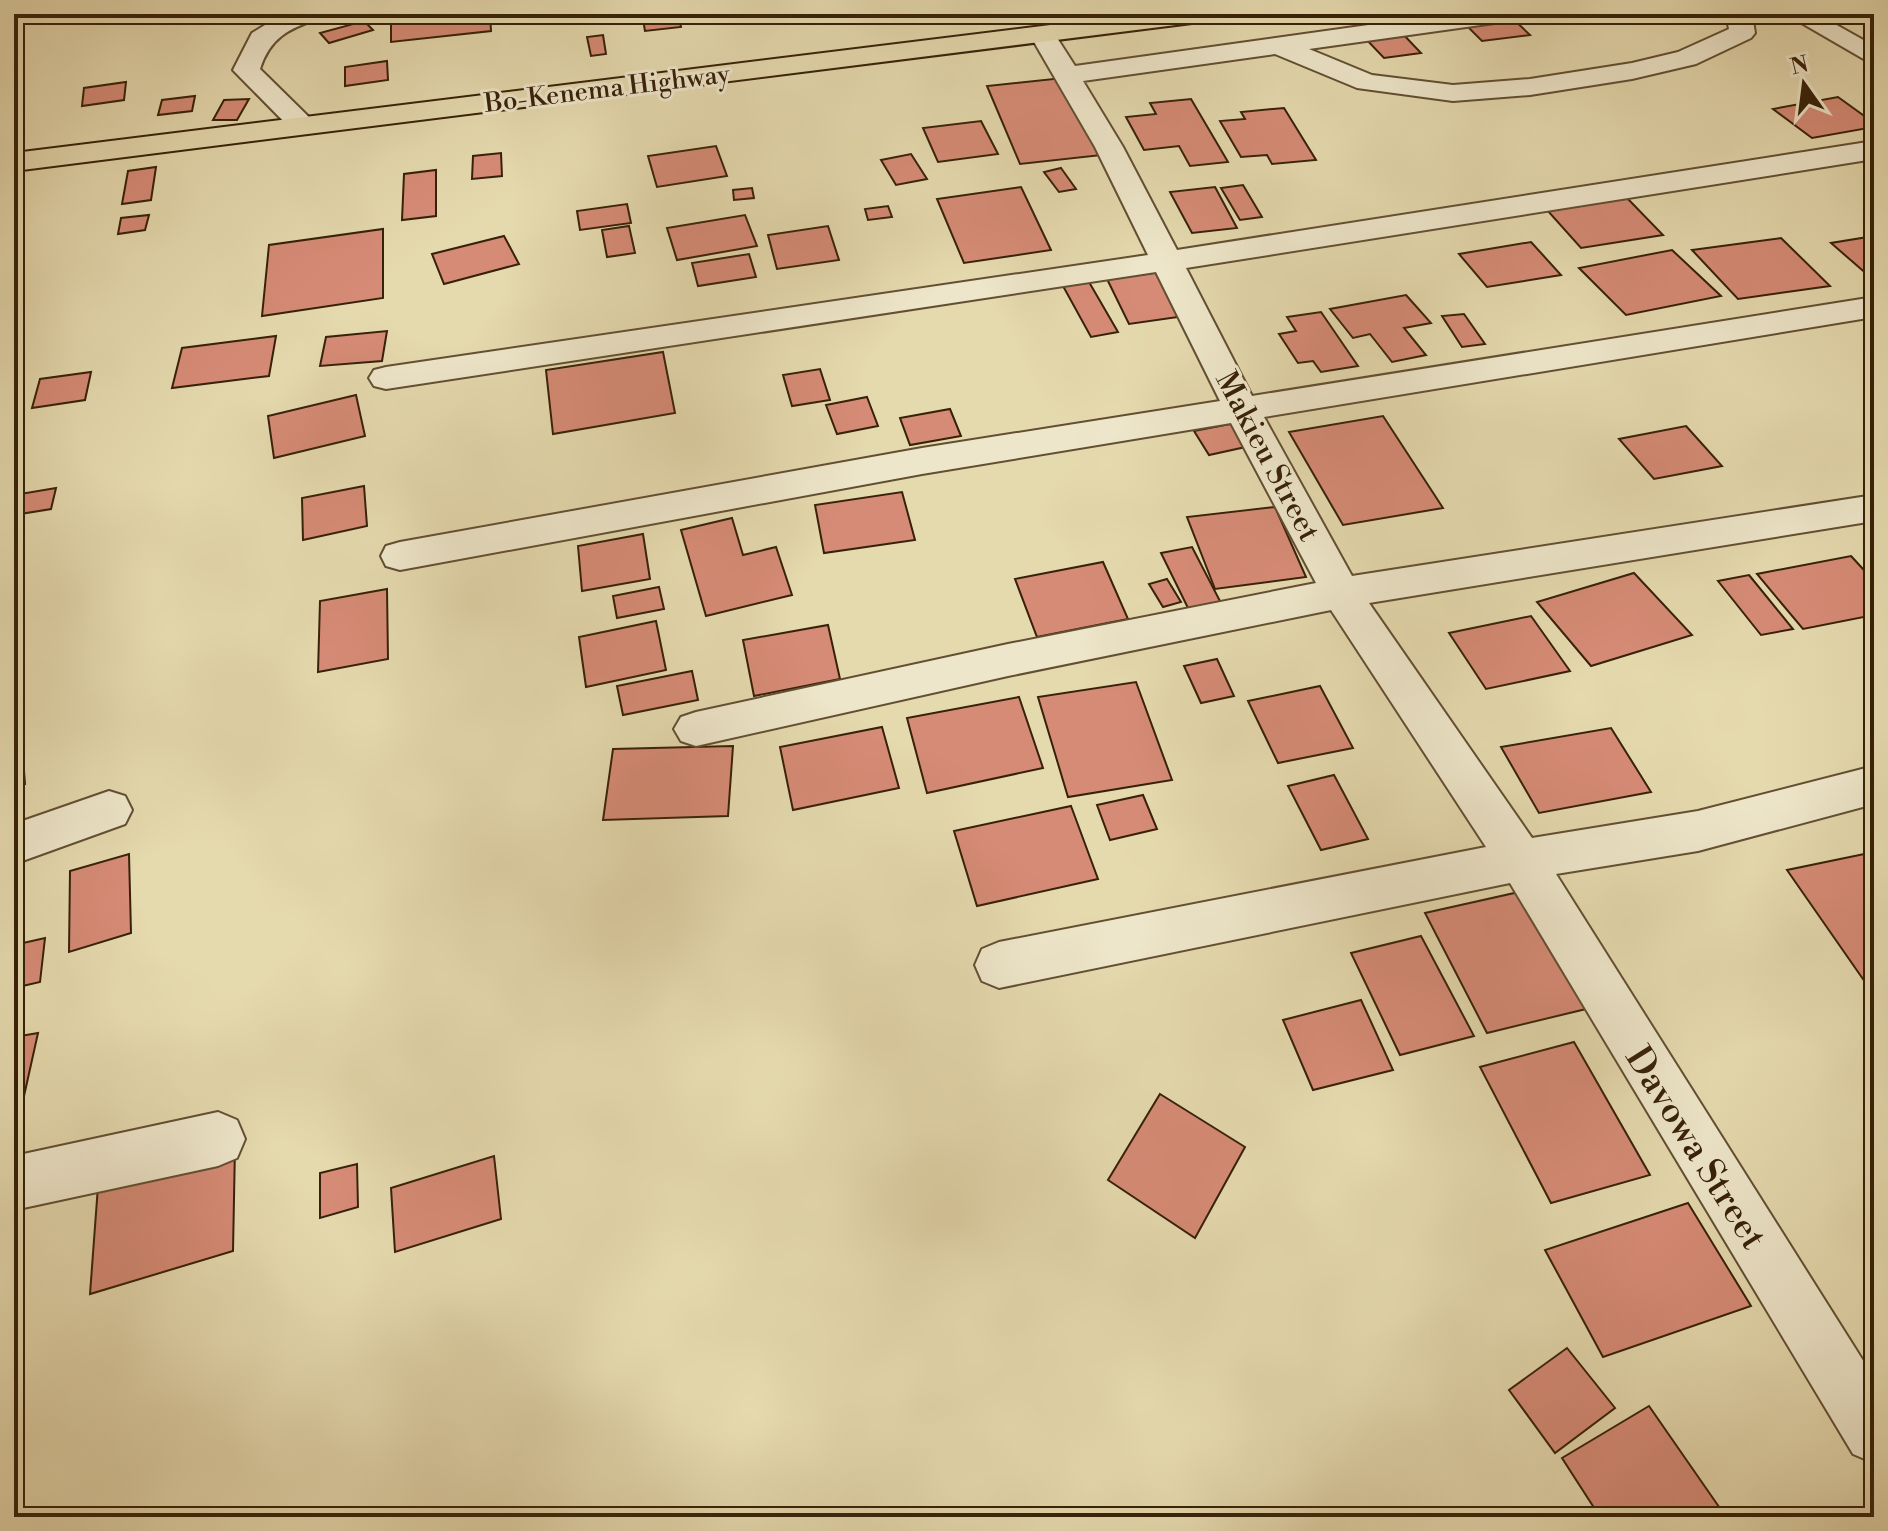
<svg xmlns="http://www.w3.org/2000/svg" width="1888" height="1531" viewBox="0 0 1888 1531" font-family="'Libre Bodoni',serif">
  <rect width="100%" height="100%" fill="#e5d9ae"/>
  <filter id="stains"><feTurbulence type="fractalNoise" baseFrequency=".0025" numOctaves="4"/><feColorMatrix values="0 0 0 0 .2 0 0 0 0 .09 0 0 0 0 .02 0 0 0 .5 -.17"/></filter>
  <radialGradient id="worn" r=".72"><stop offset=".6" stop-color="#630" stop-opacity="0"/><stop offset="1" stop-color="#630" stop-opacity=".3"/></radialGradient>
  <g fill="#d68b76" stroke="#372109" stroke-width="2">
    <path d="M411,14H490L491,31L391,42V16Z"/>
    <path d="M642,14H678L681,27L645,31Z"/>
    <path d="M1510,16L1530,35L1482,41L1463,22Z"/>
    <path d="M364,21L373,30L329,43L320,33Z"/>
    <path d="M1400,31L1421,53L1384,58L1363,36Z"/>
    <path d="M603,35L606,54L591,56L587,37Z"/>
    <path d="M387,61L388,80L345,86V67Z"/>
    <path d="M1063,78L1102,155L1020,164L987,86Z"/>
    <path d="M126,82L124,100L82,106L84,88Z"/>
    <path d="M195,96L192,111L158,115L162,100Z"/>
    <path d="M1838,97L1874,123V127L1812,138L1773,109Z"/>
    <path d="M249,99L237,120H213L224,100Z"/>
    <path d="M1191,99L1228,162L1190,166L1179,146L1144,150L1126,117L1156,114L1150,103Z"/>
    <path d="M1284,108L1316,160L1272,164L1267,155L1241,157L1220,121L1245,119L1241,112Z"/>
    <path d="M981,121L998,154L938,162L923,128Z"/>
    <path d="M716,146L727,176L657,187L648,156Z"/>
    <path d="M501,153L502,176L472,179L473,156Z"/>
    <path d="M911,154L927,179L896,185L881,160Z"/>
    <path d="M156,167L151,200L122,204L128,171Z"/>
    <path d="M1061,168L1076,189L1059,192L1044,172Z"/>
    <path d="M436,170V216L402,220L404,174Z"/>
    <path d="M1243,185L1262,217L1240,220L1221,188Z"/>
    <path d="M1021,187L1051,250L964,263L937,199Z"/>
    <path d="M1215,187L1237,228L1192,233L1170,192Z"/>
    <path d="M752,188L754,198L734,200L733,190Z"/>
    <path d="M1627,198L1663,235L1581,248L1547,210Z"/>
    <path d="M627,204L631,223L580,230L577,211Z"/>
    <path d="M888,206L892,217L868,220L865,209Z"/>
    <path d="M149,215L145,230L118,234L121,218Z"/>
    <path d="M745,215L757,246L677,260L667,228Z"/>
    <path d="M629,226L635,253L607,257L602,230Z"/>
    <path d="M828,226L839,260L777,269L768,235Z"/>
    <path d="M383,229V298L262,316L269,245Z"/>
    <path d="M504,236L519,264L444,284L432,254Z"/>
    <path d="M1874,236V275L1869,276L1831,243Z"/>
    <path d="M1781,238L1830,286L1738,299L1692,250Z"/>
    <path d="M1531,242L1561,275L1487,287L1459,254Z"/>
    <path d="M1672,250L1721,296L1626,315L1579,268Z"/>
    <path d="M749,254L756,277L698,286L692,263Z"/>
    <path d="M1161,272L1185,316L1129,324L1107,279Z"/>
    <path d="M1089,282L1118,332L1091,337L1063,286Z"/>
    <path d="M1406,295L1431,323L1404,328L1426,355L1392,362L1370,334L1353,338L1330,309Z"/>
    <path d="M1321,312L1358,366L1321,372L1313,361L1298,363L1279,334L1296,331L1287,317Z"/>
    <path d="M1464,314L1485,344L1462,347L1442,316Z"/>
    <path d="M387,331L382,361L320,366L326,337Z"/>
    <path d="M276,336L269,376L172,388L182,348Z"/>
    <path d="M663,352L675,413L553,434L546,370Z"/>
    <path d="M820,369L830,400L792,406L783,375Z"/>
    <path d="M91,372L85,400L32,408L40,379Z"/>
    <path d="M356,395L365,436L274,458L268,416Z"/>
    <path d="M867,397L878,426L837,434L826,405Z"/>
    <path d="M950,409L961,436L910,445L900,418Z"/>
    <path d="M1383,416L1443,508L1343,525L1289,432Z"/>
    <path d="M1235,423L1250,446L1209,455L1194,431Z"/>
    <path d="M1686,426L1722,466L1654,479L1619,439Z"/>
    <path d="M364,486L367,526L303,540L302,498Z"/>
    <path d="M56,488L51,509L14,515V495Z"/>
    <path d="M902,492L915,540L824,553L815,505Z"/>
    <path d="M1275,507L1306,577L1215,589L1187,517Z"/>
    <path d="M732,518L743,555L776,547L792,595L706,616L681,530Z"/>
    <path d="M643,534L650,579L582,591L578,546Z"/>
    <path d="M1192,547L1221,603L1189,610L1161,553Z"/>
    <path d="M1851,556L1874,581V615L1803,629L1757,574Z"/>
    <path d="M1103,562L1128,619L1037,637L1015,579Z"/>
    <path d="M1634,573L1692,635L1591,666L1537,602Z"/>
    <path d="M1749,575L1793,629L1761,635L1718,581Z"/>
    <path d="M1167,579L1181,602L1163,607L1149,584Z"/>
    <path d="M659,587L664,609L617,618L613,596Z"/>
    <path d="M387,589L388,659L318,672L320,601Z"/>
    <path d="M1531,616L1570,671L1486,689L1449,633Z"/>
    <path d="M656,621L666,670L586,687L579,637Z"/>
    <path d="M828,625L840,679L754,696L743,640Z"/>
    <path d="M1217,659L1234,696L1201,703L1184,666Z"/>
    <path d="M692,671L698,700L623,715L617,686Z"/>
    <path d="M1136,682L1172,780L1068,797L1038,697Z"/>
    <path d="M1320,686L1353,748L1278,763L1248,701Z"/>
    <path d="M1019,697L1043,768L927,793L907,718Z"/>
    <path d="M882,727L899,788L793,810L780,747Z"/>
    <path d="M1611,728L1651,792L1539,813L1501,747Z"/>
    <path d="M22,745L25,784L14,788V747Z"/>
    <path d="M733,746L728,816L603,820L613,749Z"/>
    <path d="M1334,775L1368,839L1321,850L1288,786Z"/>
    <path d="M1143,795L1157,829L1110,840L1097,805Z"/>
    <path d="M1071,806L1098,879L977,906L954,831Z"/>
    <path d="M1874,852V991L1872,992L1787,870Z"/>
    <path d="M129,854L131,933L69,952L70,871Z"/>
    <path d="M1519,892L1586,1009L1487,1033L1425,913Z"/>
    <path d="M1421,936L1474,1036L1400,1055L1351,953Z"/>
    <path d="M45,938L40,982L14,988V945Z"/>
    <path d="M1361,1000L1393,1070L1313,1090L1283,1020Z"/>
    <path d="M38,1033L14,1141V1037Z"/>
    <path d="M1574,1042L1650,1175L1551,1203L1480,1067Z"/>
    <path d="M1160,1094L1245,1147L1195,1238L1108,1180Z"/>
    <path d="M235,1146L233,1251L90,1294L98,1186Z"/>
    <path d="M494,1156L501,1219L395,1252L391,1188Z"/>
    <path d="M357,1164L358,1207L320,1218V1173Z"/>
    <path d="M1688,1203L1751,1306L1603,1357L1545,1250Z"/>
    <path d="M1567,1348L1615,1408L1555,1453L1509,1390Z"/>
    <path d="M1649,1406L1726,1517H1600L1562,1458Z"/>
  </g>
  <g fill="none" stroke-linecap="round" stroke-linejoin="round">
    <defs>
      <g id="minor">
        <path d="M283,14H321L317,19C288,29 270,38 260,69L317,125L313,131H293L233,70L252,33Z"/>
        <path d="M1447,14H1515L1502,22L1309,49L1372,75L1453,85L1530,79L1632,63L1678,52L1729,29L1726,14H1752L1755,33L1751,38L1696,64L1632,79L1530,95L1453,101L1357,88L1275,54L1083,81L1123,147L1177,250L1874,141V159L1186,268L1252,396L1874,297V317L1264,417L1352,576L1874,495V521L1369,603L1532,838L1698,811L1874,766V804L1698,851L1556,874L1874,1378V1463L1853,1454L1510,883L999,988L982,981L975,965L982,949L999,942L1486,847L1331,610L1008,676L696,746L681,741L674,729L681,717L696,712L1008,644L1316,583L1231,423L922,474L400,570L386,566L381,556L386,546L400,542L922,448L1220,401L1156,272L386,389L374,386L369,378L374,370L386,367L1148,255L1095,147L1030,35L1034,30H1052L1075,66Z"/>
        <path d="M1786,14H1817L1874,46V65Z"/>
        <path d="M109,791L125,796L132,810L125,824L14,864V824Z"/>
        <path d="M218,1112L237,1120L245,1139L237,1158L218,1166L14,1210V1156Z"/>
      </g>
      <path id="highway" d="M1139,14H1213L1200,22L14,171V153Z"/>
    </defs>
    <use href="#minor" stroke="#624f32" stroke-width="4"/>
    <use href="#highway" stroke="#372109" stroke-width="4"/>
    <use href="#minor" fill="#eee6ca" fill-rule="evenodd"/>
    <use href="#highway" fill="#e5d9ae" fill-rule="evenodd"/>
  </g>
  <g text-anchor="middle" stroke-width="6" stroke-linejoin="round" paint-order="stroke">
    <g font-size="26" fill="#372109" stroke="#eee6ca">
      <text transform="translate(607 88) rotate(-7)" y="9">Bo-Kenema Highway</text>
    </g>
    <g font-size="30" fill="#372109" stroke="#eee6ca">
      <text transform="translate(1268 456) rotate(62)" y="10">Makieu Street</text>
    </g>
    <g font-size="36" fill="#372109" stroke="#eee6ca">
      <text transform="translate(1697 1147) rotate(58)" y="13">Davowa Street</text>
    </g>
  </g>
  <rect width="1888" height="1531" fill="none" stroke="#e5d9ae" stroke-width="48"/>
  <rect x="16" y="16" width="1856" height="1499" fill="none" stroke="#372109" stroke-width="4"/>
  <rect x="24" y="24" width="1840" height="1483" fill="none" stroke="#372109" stroke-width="2"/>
  <g transform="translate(1804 84) rotate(346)" stroke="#eee6ca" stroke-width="6" paint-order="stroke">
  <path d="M0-6L14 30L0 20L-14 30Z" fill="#372109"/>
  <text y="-12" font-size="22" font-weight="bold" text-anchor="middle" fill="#372109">N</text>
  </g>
  <rect width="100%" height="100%" filter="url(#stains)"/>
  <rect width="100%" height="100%" fill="url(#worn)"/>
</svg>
